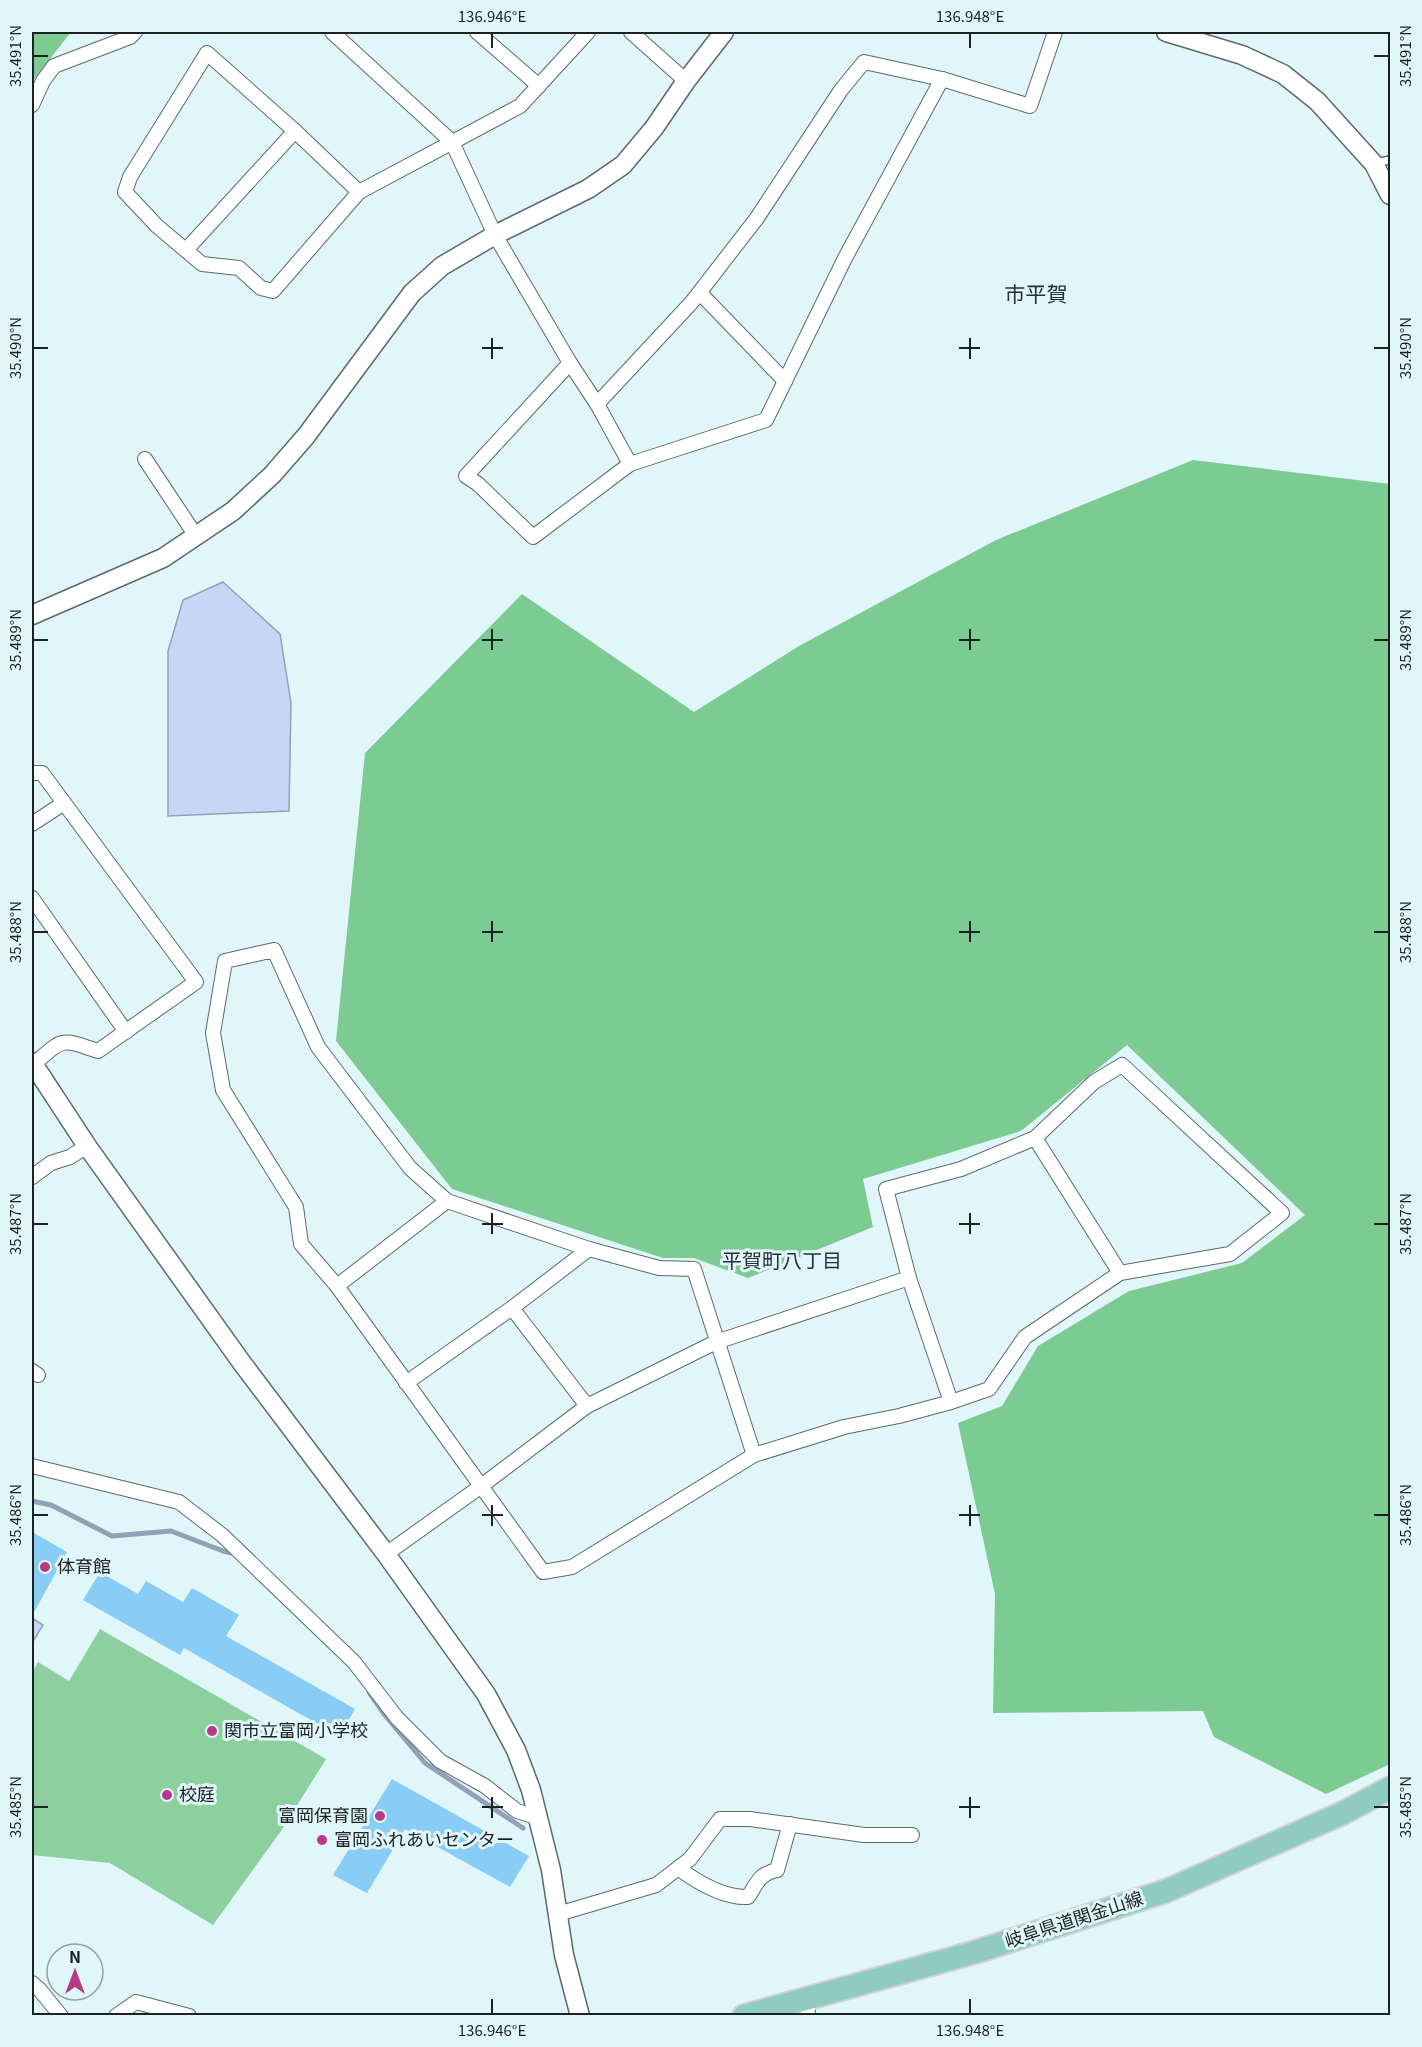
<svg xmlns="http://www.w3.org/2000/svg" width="1422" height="2047" viewBox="0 0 1422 2047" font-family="Georgia,'Noto Sans JP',serif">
  <rect width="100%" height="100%" fill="#e1f6f9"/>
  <path fill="#8dd09f" d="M100,1629L326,1759L281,1831L213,1925L110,1863L32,1855V1673L38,1662L69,1681Z"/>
  <g fill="#7bcb93">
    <path d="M32,32H71L32,82Z"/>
    <path d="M1193,460L1390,484V1764L1326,1794L1214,1737L1203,1711L993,1713L995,1594L958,1423L1002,1406L1038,1346L1129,1291L1242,1263L1305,1215L1127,1045L1021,1131L863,1179L873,1227L748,1278L694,1258H663L452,1189L336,1041L365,753L522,594L694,712L799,646L996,540Z"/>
  </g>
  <g fill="#c6d7f5" stroke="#93a1b6" stroke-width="1.5">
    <path d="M223,582L280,634L291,703L289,811L168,816V651L183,600Z"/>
    <path d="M32,1618L43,1625L32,1643Z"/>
  </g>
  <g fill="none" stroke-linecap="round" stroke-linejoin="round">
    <g stroke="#93a1b6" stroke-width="5">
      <path d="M32,1501L51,1505L112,1536L171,1531L223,1551L236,1554"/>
      <path d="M369,1692L384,1714L425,1763L523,1828"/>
    </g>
  </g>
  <g fill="#87cdf5">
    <path d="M32,1532L67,1552L32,1616Z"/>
    <path d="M100,1572L138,1594L146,1581L183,1602L192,1588L239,1615L226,1636L355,1709L339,1736L184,1648L180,1655L83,1600Z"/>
    <path d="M392,1779L529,1856L510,1887L405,1829L367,1893L333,1875Z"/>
  </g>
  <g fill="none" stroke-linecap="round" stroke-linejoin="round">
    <defs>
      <path id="service" d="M1375,163L1390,160"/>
      <g id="minor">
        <path d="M332,32L452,142L495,235L570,363L597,404L630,464"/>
        <path d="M477,32L539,86"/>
        <path d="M631,32L686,81"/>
        <path d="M32,105L43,81L54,66L130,37L135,32"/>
        <path d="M359,192L295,131L207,53L130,177L125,192L157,226L202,264L239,268L261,288L273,291L359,192L520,106L588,32"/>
        <path d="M186,250L295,131"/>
        <path d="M700,293L785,381"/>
        <path d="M570,363L466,476L478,484L533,537L630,464L766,420L845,258L942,79"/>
        <path d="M597,404L692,302L757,218L841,90L864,62L942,79L1030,106L1055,32"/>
        <path d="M145,459L196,536"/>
        <path d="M32,773H42L196,982L98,1051C60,1038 64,1038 34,1064"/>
        <path d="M32,824L64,803"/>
        <path d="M32,898L126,1032"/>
        <path d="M1035,1138L1120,1273"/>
        <path d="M32,1177L51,1163L70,1157L87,1146"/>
        <path d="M337,1286L447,1201"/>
        <path d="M512,1308L587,1406"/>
        <path d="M32,1371L38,1375"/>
        <path d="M406,1383L512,1308L589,1249"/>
        <path d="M754,1455L694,1269L659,1268L589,1249L447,1201L410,1168L318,1047L274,950L225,961L213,1033L223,1090L296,1207L301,1244L337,1286L543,1572L572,1567L754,1455L844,1427L899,1416L951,1402L989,1389L1025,1337L1120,1273L1230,1254L1282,1213L1122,1065L1094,1082L1035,1138L961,1169L886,1189L909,1278L951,1402"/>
        <path d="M32,1466L179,1502L222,1535L354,1662L397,1718L440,1761L485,1786L517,1811L539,1818"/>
        <path d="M386,1554L480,1487L587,1406L716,1342L909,1278"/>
        <path d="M678,1868C697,1882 724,1898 748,1897C757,1883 759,1874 777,1870L790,1824"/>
        <path d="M558,1914L656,1885L690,1859L720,1819H750L864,1835H912"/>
        <path d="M32,1983L39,1989L61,2016"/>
        <path d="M807,1998L808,2016"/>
        <path d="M116,2016L136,2002L189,2016"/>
      </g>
      <g id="tertiary">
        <path d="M1166,32L1242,55L1283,74L1317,101L1374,164L1390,195"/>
        <path d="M32,615L163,558L233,511L272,475L306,436L412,293L442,266L495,235L588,189L623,165L654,128L686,81L724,32"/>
        <path d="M32,1062L87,1146L242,1363L386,1554L486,1694L516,1750L531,1790L551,1870L564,1955L580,2016"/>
      </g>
      <path id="primary" d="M744,2016L972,1953L1166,1891L1343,1813L1390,1788"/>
    </defs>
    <use href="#service" stroke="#596a6d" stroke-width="10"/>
    <use href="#minor" stroke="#596a6d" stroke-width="16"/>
    <use href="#tertiary" stroke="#596a6d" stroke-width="21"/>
    <use href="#primary" stroke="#d1d3d3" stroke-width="26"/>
    <use href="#service" stroke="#fff" stroke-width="7"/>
    <use href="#minor" stroke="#fff" stroke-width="14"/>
    <use href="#tertiary" stroke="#fff" stroke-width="18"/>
    <use href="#primary" stroke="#8fcbc1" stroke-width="22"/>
  </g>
  <path fill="none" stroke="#1b2223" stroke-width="2" d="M492,33V48M970,33V48M33,56H48M1374,56H1389M492,338V359M970,338V359M33,348H48M482,348H503M959,348H980M1374,348H1389M492,629V650M970,629V650M33,640H48M482,640H503M959,640H980M1374,640H1389M492,921V942M970,921V942M33,932H48M482,932H503M959,932H980M1374,932H1389M492,1213V1234M970,1213V1234M33,1224H48M482,1224H503M959,1224H980M1374,1224H1389M492,1505V1526M970,1505V1526M33,1515H48M482,1515H503M959,1515H980M1374,1515H1389M492,1797V1818M970,1797V1818M33,1807H48M482,1807H503M959,1807H980M1374,1807H1389M492,1999V2014M970,1999V2014"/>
  <g fill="#b73a8a" stroke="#e1f6f9" stroke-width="2">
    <circle cx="45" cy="1567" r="6"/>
    <circle cx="212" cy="1731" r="6"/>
    <circle cx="167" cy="1795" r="6"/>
    <circle cx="380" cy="1816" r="6"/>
    <circle cx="322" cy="1840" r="6"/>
  </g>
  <g text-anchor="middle" stroke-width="6" stroke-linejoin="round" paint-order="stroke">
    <g font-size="18" fill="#1b2223" stroke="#e1f6f9" text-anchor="start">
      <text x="57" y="1573">体育館</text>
      <text x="224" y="1737">関市立富岡小学校</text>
      <text x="179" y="1801">校庭</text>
      <text x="368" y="1822" text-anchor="end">富岡保育園</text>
      <text x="334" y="1846">富岡ふれあいセンター</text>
    </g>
    <g font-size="18" fill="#1b2223" stroke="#e1f6f9">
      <text transform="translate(1074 1920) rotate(-18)" y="6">岐阜県道関金山線</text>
    </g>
    <g font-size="20" fill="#213134" stroke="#e1f6f9">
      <text x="782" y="1268">平賀町八丁目</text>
    </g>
    <g font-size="21" fill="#213134" stroke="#e1f6f9">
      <text x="1036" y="302">市平賀</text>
    </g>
  </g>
  <rect width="1422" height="2047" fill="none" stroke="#e1f6f9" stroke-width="66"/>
  <g transform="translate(75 1972)"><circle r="28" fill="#e1f6f9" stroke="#92a1a3" stroke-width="1.5"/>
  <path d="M0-4.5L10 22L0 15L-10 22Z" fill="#b73a8a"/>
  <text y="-9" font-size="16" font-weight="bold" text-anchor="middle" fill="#1b2223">N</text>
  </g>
  <rect x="33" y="33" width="1356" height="1981" fill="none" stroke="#1b2223" stroke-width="2"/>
  <g font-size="15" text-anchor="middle" fill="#1b2223">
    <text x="492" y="22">136.946°E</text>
    <text x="970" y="22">136.948°E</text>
    <text transform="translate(16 56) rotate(-90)" y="5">35.491°N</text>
    <text transform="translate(1406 56) rotate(-90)" y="5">35.491°N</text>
    <text transform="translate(16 348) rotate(-90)" y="5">35.490°N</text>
    <text transform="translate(1406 348) rotate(-90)" y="5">35.490°N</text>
    <text transform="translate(16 640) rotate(-90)" y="5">35.489°N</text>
    <text transform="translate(1406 640) rotate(-90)" y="5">35.489°N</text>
    <text transform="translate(16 932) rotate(-90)" y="5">35.488°N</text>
    <text transform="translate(1406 932) rotate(-90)" y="5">35.488°N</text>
    <text transform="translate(16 1224) rotate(-90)" y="5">35.487°N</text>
    <text transform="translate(1406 1224) rotate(-90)" y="5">35.487°N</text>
    <text transform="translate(16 1515) rotate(-90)" y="5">35.486°N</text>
    <text transform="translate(1406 1515) rotate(-90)" y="5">35.486°N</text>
    <text transform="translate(16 1807) rotate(-90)" y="5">35.485°N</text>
    <text transform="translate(1406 1807) rotate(-90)" y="5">35.485°N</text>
    <text x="492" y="2036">136.946°E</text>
    <text x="970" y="2036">136.948°E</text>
  </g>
</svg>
